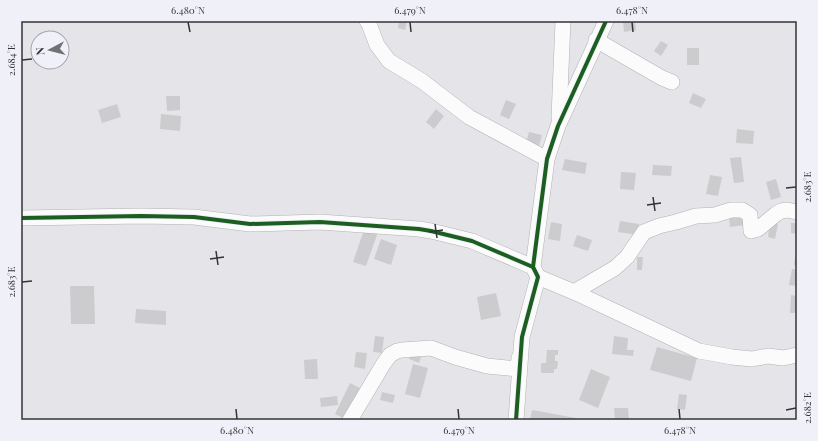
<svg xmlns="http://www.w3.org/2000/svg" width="818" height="441" viewBox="0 0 818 441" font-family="'Playfair Display',serif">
  <rect width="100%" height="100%" fill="#e5e5e9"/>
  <g fill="#cccbcd">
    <path d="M399,21H407L405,30L398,28Z"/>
    <path d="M623,21H635L636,30L624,32Z"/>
    <path d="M661,41L668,45L661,56L654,51Z"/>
    <rect x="687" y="48" width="12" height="17"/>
    <path d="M693,93L706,99L701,108L689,103Z"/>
    <path d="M166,96H180V110L167,111Z"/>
    <path d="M506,100L516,104L509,119L500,115Z"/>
    <path d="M117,104L121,117L102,123L98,110Z"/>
    <path d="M436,109L444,116L434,129L426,122Z"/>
    <path d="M161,114L181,116L180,131L160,129Z"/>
    <path d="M737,129L754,131L753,144L736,143Z"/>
    <path d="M529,132L542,135L539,146L526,143Z"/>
    <path d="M741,157L744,182L734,183L730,158Z"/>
    <path d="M565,159L587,163L585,174L562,170Z"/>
    <path d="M653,165L672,166L671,176L652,175Z"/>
    <path d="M621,172L636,173L634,190L620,189Z"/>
    <path d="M710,175L722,177L718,196L706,194Z"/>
    <path d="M776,179L781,197L771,200L766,182Z"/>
    <path d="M744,216L745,225L730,227L729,218Z"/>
    <path d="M620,221L639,224L638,235L618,232Z"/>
    <path d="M551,222L562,224L560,241L548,239Z"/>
    <path d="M770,223L778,224L775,239L768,237Z"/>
    <path d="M791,223H797V234L791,233Z"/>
    <path d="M365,227L378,232L366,266L353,262Z"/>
    <path d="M577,235L592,240L588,251L573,246Z"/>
    <path d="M381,239L397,245L391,265L374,259Z"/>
    <path d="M796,250H797V266L794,265Z"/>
    <path d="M637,257H643L642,270H637Z"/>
    <path d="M792,269L797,270V286L789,285Z"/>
    <path d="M70,286H94L95,324H71Z"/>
    <path d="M496,293L501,316L481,320L477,297Z"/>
    <path d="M791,295L797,296V313H790Z"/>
    <path d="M136,309L166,311V325L135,323Z"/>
    <path d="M375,336L384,337L382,353L373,352Z"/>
    <path d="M614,336L628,338L627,350H634L633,356L612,354Z"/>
    <path d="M657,347L697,358L691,381L650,370Z"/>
    <path d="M547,350H558V355H555V361H558L557,369H554V373H541V363H546Z"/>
    <path d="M356,352L367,353L365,369L354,367Z"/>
    <path d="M411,353L421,357L419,363L409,359Z"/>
    <path d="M317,359L318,379H305L304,360Z"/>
    <path d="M413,364L428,368L420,398L405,394Z"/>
    <path d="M591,369L610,377L598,408L579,400Z"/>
    <path d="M350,383L360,388L345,419L335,414Z"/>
    <path d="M382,392L395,395L393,403L380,400Z"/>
    <path d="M679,394L687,395L685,410L677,409Z"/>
    <path d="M337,396L338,405L321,407L320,398Z"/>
    <path d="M614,408H628L629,420H615Z"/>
    <path d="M532,410L576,418L575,420H530Z"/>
  </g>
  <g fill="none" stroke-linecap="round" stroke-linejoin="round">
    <defs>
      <g id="minor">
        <path d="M367,21L369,24L377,45L389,61L422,81L469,117L547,159"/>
        <path d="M596,40L662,78L672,82"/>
        <path d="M559,117L563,21"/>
        <path d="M21,218L141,216L194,217L250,224L320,222L419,229L431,231L472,241L533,267"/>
        <path d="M538,277L574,292L699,351L732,357L752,359L768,356L783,358L797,355"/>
        <path d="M574,292L615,268L627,257L644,232L659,226L676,222L696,216L715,215L731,210H742L750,215L751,231L758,229L776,214L781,211L787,210L797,212"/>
        <path d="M350,420L384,363L390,355L397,351L402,350L431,348L455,357L487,366L518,369L519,358"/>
        <path d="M516,420L522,337L538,277L533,267L547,159L558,126L606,21"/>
      </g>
    </defs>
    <use href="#minor" stroke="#b2b2b5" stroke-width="16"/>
    <use href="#minor" stroke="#fbfbfc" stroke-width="15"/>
    <defs>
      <g id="cycleway">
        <path d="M21,218L141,216L194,217L250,224L320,222L419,229L431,231L472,241L533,267"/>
        <path d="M516,420L522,337L538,277L533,267L547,159L558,126L606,21"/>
      </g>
    </defs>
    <use href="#cycleway" stroke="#f0f0f9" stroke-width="6"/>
    <use href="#cycleway" stroke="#1b5e20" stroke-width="4"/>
  </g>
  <path fill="none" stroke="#343437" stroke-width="1.5" d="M188,22L190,32M410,22L411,32M632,22L633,32M22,60L32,59M786,188L796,187M653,197L655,211M647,205L661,203M435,224L437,238M429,232L443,230M216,251L218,265M210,259L224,257M22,282L32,281M236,409L237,419M458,409L459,419M679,409L680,419M786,410L796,408"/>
  <rect width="818" height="441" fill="none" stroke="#f0f0f9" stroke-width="44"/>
  <g transform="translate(50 50) rotate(263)"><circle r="19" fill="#f0f0f9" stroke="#a5a5ab"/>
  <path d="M0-3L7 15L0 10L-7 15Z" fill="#727275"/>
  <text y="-6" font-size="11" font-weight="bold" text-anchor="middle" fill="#343437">N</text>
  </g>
  <rect x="22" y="22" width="774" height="397" fill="none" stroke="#343437" stroke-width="1.5"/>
  <g font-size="10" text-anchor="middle" fill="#343437">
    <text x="188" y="14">6.480°N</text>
    <text x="410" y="14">6.479°N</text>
    <text x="632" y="14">6.478°N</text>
    <text transform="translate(11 60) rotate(-90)" y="4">2.684°E</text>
    <text transform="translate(807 187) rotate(-90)" y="4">2.683°E</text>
    <text transform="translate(11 282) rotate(-90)" y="4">2.683°E</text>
    <text transform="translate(807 408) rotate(-90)" y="4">2.682°E</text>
    <text x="237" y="434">6.480°N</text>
    <text x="459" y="434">6.479°N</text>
    <text x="680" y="434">6.478°N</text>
  </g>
</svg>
